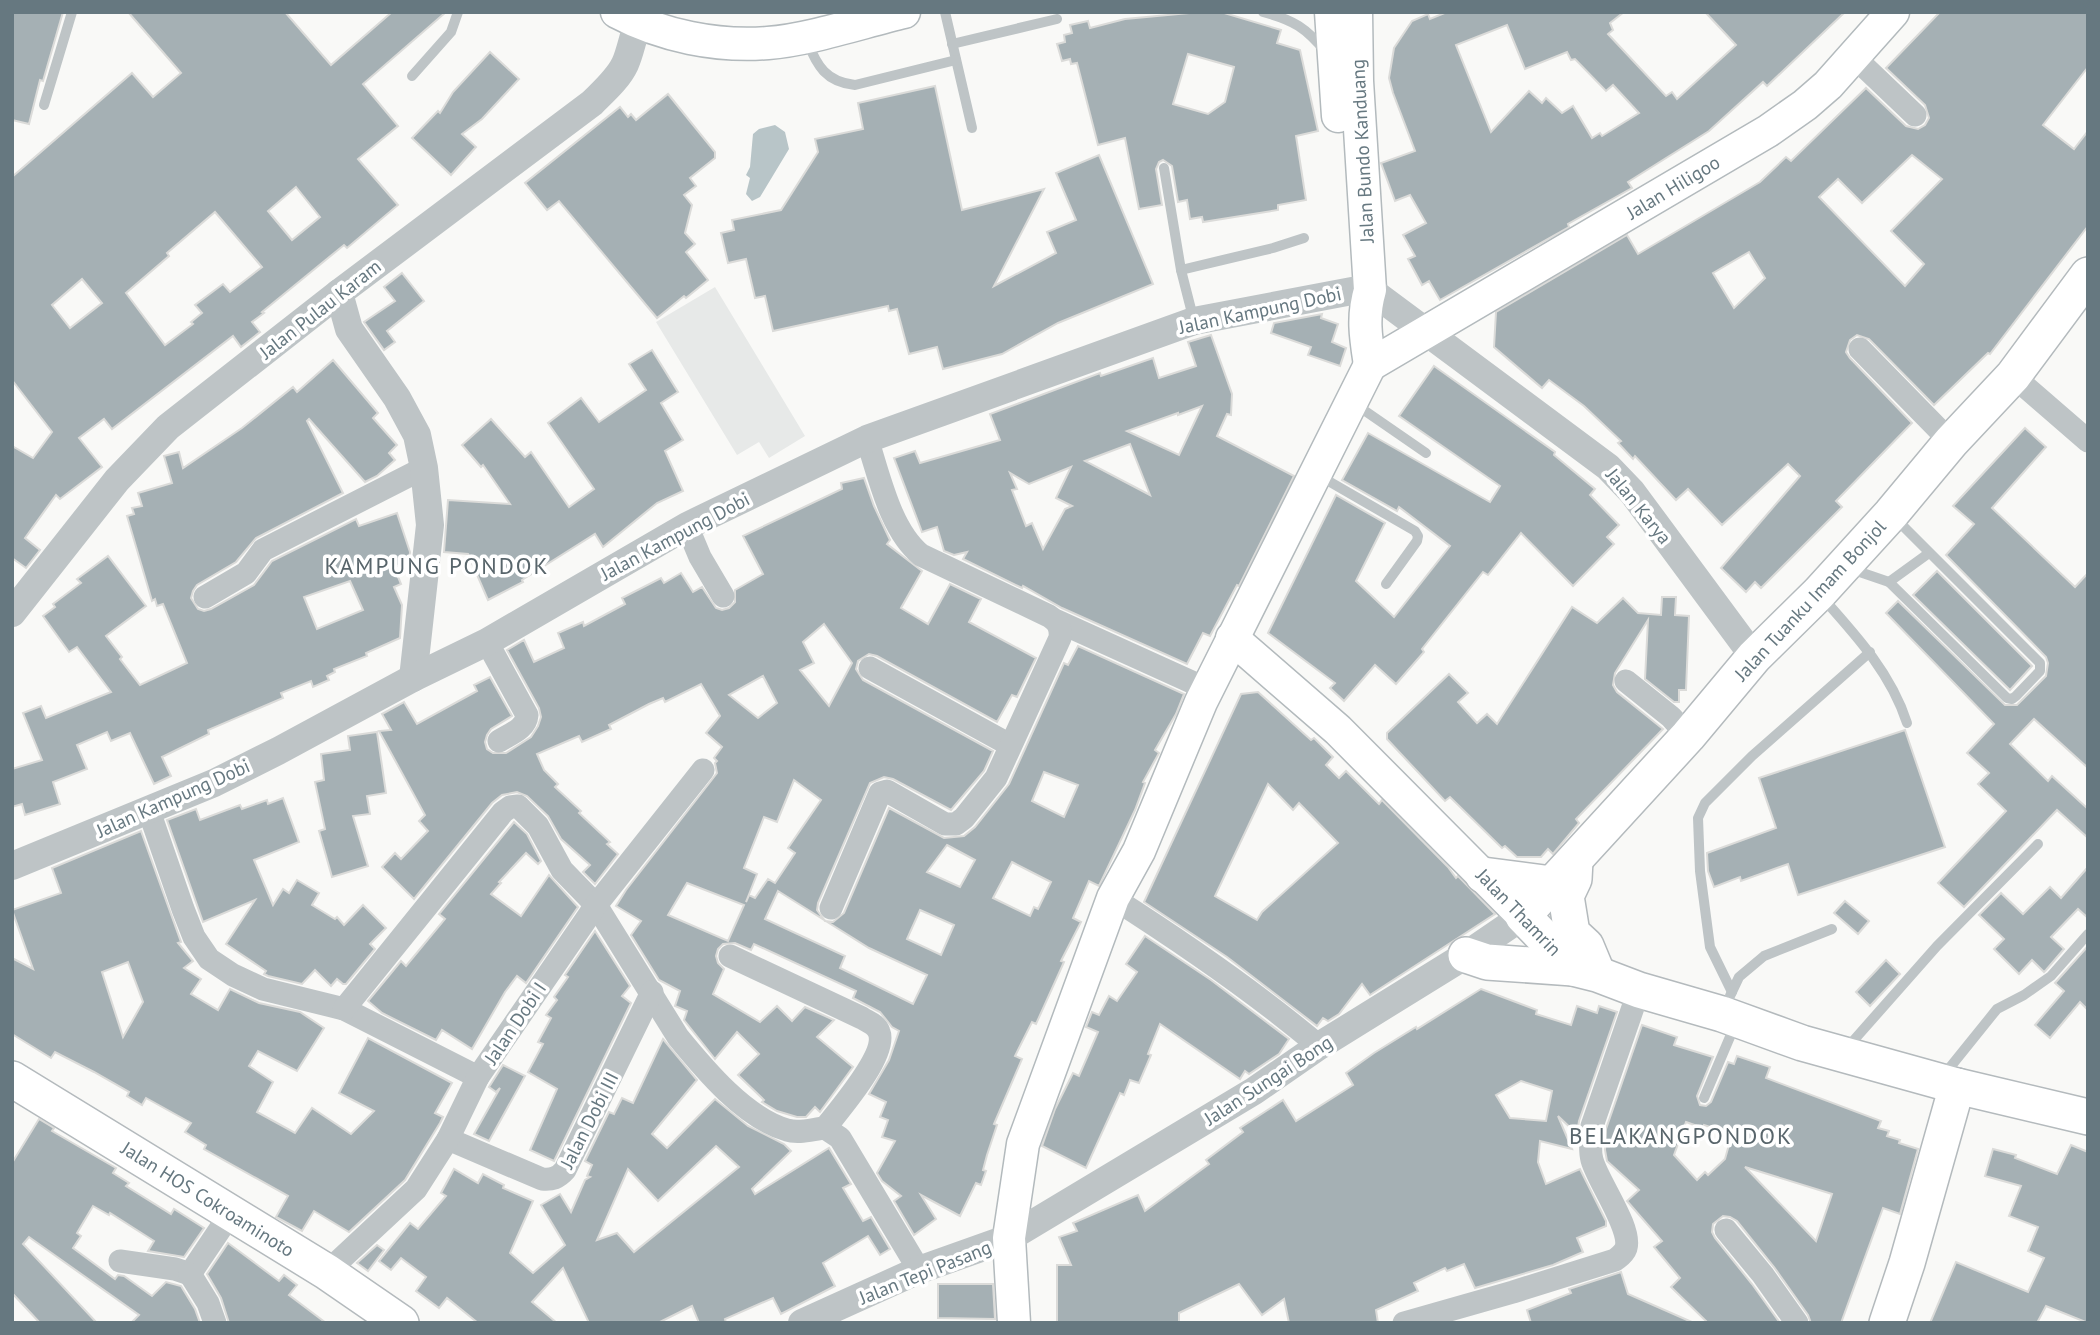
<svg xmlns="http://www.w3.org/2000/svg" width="2100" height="1335" viewBox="0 0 2100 1335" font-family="'PT Sans',sans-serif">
  <rect width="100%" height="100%" fill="#f9f9f7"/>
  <path fill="#e7e9e8" d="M715,287L805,436L769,458L759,442L737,455L656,322Z"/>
  <path fill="#b8c5c8" d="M775,125L785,132L789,149L760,197L752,201L746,194L750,178L746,175L750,167L753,134L759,129Z"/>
  <g fill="#a5b0b4" stroke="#dbdbd9" stroke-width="2" fill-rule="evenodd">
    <path d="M12,12H63L43,81L40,80L29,124L12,120Z"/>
    <path d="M128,12H285L331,65L392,12H446L363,84L398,126L358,159L398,205L347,248L344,245L262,312L264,313L252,322L260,332L241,347L233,336L112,429L104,419L79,438L102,467L60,499L56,495L25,538L40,550L26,568L12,558V446L33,458L52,432L12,380V177L132,73L153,97L181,73ZM296,187L320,217L292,240L268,211ZM215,212L262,267L230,292L223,284L195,305L202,313L191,322L193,324L165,345L126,293L169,256L167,253ZM82,279L102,303L70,328L52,305Z"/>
    <path d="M1200,12H1221L1281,30L1277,43L1300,50L1318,131L1296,136L1306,200L1278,205V210L1203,222L1202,217L1190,219L1187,200L1178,202L1172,166L1163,160L1159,162L1156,169L1162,205L1139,209L1125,138L1098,145L1077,63L1071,64L1070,59L1062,61L1057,44L1065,42L1064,35L1072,33L1070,25L1088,21L1090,28L1125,19ZM1188,54L1234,67L1225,102L1208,114L1173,104Z"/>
    <path d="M1447,12H1624L1610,23L1613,30L1608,34L1666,96L1672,92L1677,99L1736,45L1705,12H1845L1767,86L1763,82L1709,131L1628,182L1632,188L1568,224L1569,227L1440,300L1429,281L1422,285L1408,259L1415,256L1403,235L1426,223L1410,195L1395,201L1381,163L1415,151L1393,93L1389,78L1394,48L1412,21L1428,14L1430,19ZM1507,25L1525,69L1567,52L1571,60L1575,59L1606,91L1613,85L1639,113L1602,136L1600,133L1592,138L1573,106L1562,113L1546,98L1542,103L1529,91L1491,132L1456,45Z"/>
    <path d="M1940,12H2088V67L2043,125L2074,149L2088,131V226L1990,354L1988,353L1934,405L1869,339L1857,335L1850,340L1846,352L1850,358L1912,423L1836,501L1842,507L1761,588L1755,582L1746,592L1721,568L1800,476L1788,464L1722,525L1688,489L1676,500L1635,456L1633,459L1618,443L1621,441L1584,406L1549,380L1542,388L1494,347L1496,312L1627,235L1638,254L1760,182L1786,157L1791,161L1866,88L1906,126L1918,129L1925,125L1929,118L1925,105L1886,68ZM1912,155L1942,179L1891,231L1924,264L1905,286L1819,197L1838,179L1862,203ZM1749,252L1765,278L1734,308L1713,273Z"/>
    <path d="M490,52L519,79L482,119L462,134L476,147L451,175L412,138L438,111L440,113L453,92Z"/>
    <path d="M935,86L962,210L1044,189L994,286L1056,253L1047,232L1076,220L1056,173L1099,155L1153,284L1058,323L1002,354L943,369L937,347L909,354L897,309L889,311L888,306L773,331L765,296L755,298L746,259L728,263L721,233L734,230L732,220L781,210L818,152L815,139L863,129L858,103Z"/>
    <path d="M668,94L715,152V158L690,178L696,186L684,195L692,205L685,233L695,244L686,252L708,280L686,298L684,296L657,318L559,201L547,210L525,183L620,107L628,117L631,114L636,120Z"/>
    <path d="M402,273L424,301L387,331L395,342L384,350L364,322L395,301L384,287Z"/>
    <path d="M1322,314L1321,318L1338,324L1332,342L1346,348L1340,366L1308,355L1311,347L1271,333L1274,323Z"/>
    <path d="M1211,335L1232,394L1231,415L1227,414L1217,436L1294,476L1239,586L1237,585L1210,636L1203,633L1187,664L1062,608L1023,586L1022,588L963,559L967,552L954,555L944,551L937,527L922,532L894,458L915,451L920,463L1000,440L990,414L1100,373L1101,376L1153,358L1159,378L1196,366L1188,342ZM1202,406L1179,455L1127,431L1178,413V415ZM1130,444L1150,495L1085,461ZM1071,467L1056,498L1072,506L1065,509L1043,549L1032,523L1026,526L1012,490L1017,489L1010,473L1029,484Z"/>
    <path d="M652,350L678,392L661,403L683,440L665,451L683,491L657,503L603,547L595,534L522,580L523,582L488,600L468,554L444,552L448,500L510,504L483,465L481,467L462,445L491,419L525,457L531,452L569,507L594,489L548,423L581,398L599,422L646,390L629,364Z"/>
    <path d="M333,360L378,413L373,418L397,445L389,453L395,460L377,476L365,482L309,419L307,421L343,493L256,538L236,562L197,585L193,591L191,598L198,609L204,611L211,609L254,585L272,561L356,519L359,526L397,513L410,552L409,562L394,567L401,584L394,587L402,605L400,638L366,653L367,656L334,669L335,672L327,676L329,680L313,687L311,681L281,693L283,698L208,730L209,734L162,757L171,776L154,784L130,733L111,741L107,732L77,745L87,769L53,782L60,804L25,815L22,804L12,807V769L42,760L23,713L41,706L46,718L111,692L77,647L69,652L43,616L55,607L53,604L81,583L77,579L108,556L146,606L106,636L122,657L120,659L140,685L187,663L163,604L157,606L155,599L152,601L127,516L134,514L132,508L142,506L138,493L172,483L164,456L179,452L183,468L242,428L293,387L297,392ZM350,581L363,610L317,629L304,597Z"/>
    <path d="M1434,366L1555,452L1554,455L1595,489L1590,495L1619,525L1607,537L1614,544L1573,586L1521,533L1488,575L1483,572L1422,649L1424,652L1396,684L1375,665L1344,701L1330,688L1335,683L1268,633L1336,495L1385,523L1356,581L1394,617L1450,546L1399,507L1397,511L1342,480L1368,433L1490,502L1500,486L1399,416Z"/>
    <path d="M2025,428L2046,447L1992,508L2075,587L2088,573V768L2034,719L2010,744L2048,781L2052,776L2088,809V838L2057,810L1964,907L1938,883L2006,811L1978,784L1989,773L1967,753L1994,724L1886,613L1898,601L2005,705H2017L2046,676L2048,663L2046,657L1946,555L1974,524L1953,506Z"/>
    <path d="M864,478L874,506L890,540L887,544L922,571L901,608L928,624L950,584L981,599L969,622L1036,658L1017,697L1012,695L997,722L877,656L869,654L858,661L856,669L863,680L993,751L984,771L951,810L893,779L884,777L870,783L818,903L817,910L825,921L833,922L844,913L889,808L944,838L964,836L975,827L1009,784L1064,663L1068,665L1078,646L1184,694L1176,714L1155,750L1159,753L1143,782L1145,783L1135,810L1099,886L1089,881L1073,918L1081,922L1061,961L1064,962L1036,1024L1032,1022L1015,1056L1022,1059L994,1124L997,1125L987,1155L983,1170L986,1171L981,1185L976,1183L960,1216L921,1195L936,1219L914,1235L894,1201L901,1196L882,1181L877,1173L895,1141L882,1137L888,1120L880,1117L886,1102L869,1094L889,1060L899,1031L892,1027L880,1012L853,998L856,991L754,944L751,950L735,943L723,944L718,949L716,956L718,963L724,969L713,994L760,1022L777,1006L792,1021L805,1007L834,1020L817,1037L853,1067L820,1112L815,1107L806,1117H797L777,1111L762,1102L764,1100L738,1075L759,1054L737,1032L715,1059L684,1020L687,1011L675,1006L680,991L659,980L631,935L641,921L616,906L626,890L717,773L715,763L717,761L714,758L722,747L706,733L720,716L701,684L665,702L663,698L649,704L609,725L611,729L582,742L579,736L537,754L544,770L558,784L555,787L581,811L579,813L610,842L607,844L618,854L595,884L583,872L590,865L561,839L548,816L527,796L517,792L502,795L492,803L414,899L382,867L395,853L401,859L428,831L419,821L425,815L379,731L391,730L382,714L404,702L417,724L477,691L474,685L490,677L512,716L491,729L487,735L485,742L487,749L493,753H506L531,737L538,726L541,717L539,708L507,650L524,640L534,662L564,648L558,633L583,622L584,626L625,604L622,598L661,578L664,583L681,573L693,592L702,587L716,608L722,610L729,608L735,602V590L763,574L743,536L842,489L841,483ZM824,624L852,663L829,706L800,670L814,663L803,642ZM763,676L777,703L758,718L729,695ZM1044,772L1078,785L1064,817L1032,801ZM794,780L821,800L788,848L795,853L775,883L768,879L755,898L749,895L746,902L757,874L744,868L764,817L777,822ZM947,845L975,860L960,887L927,872ZM1012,862L1051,882L1038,909L1034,907L1030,916L993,898ZM687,883L744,905L728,941L668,915ZM778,891L869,948L927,975L913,1004L840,968L845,956L765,919ZM920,910L954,925L941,955L907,939Z"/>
    <path d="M1937,571L2032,666L2010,690L1913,595Z"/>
    <path d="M1662,597H1676L1675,615L1689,616L1686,690H1679V702H1674L1645,679L1648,620L1615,673L1613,685L1617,692L1663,729L1576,819L1579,823L1553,854L1548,849L1541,857H1517L1505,846L1502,848L1450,797L1445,801L1387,739V733L1449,674L1468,693L1458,702L1477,723L1487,714L1497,724L1572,607L1597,623L1623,598L1638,613L1661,615Z"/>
    <path d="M1258,692L1311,740L1314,738L1333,757L1326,765L1339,778L1346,771L1379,804L1382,800L1448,867L1456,878L1458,876L1495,914L1370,995L1362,984L1339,1014L1328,1021L1323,1018L1317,1026L1227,957L1144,902L1241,694ZM1268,784L1293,810L1299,803L1338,843L1262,912L1257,920L1215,896Z"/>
    <path d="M1905,730L1945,847L1798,895L1788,864L1741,881L1740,877L1714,887L1708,871L1707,853L1776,828L1759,778Z"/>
    <path d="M377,732L386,793L367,796L370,814L353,816L368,866L332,877L319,831L325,829L315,782L324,780L321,754L350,750L348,736Z"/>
    <path d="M283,798L299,842L254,860L273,905L283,889L289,893L297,880L319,893L312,905L335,919L337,917L344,925L363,905L386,928L370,944L375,949L346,984H343L337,979L331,986L315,970L302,984L268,976L264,974L266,971L226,944L255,900L203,922L167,820L196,809L200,820L240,805L242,809L267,800L268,804Z"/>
    <path d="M514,822L527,834L541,861L538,864L526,853L499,882L501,883L491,894L521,916L549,875L578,907L526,983L517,976L505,992L472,1049L442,1030L436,1040L382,1013L368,1001L401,961L406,966L445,919L439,914Z"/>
    <path d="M141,831L181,942L178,943L193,961L184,968L201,979L191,994L218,1010L230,989L259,1003L300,1012L324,1028L297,1071L258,1051L249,1066L273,1082L257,1112L295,1133L312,1108L351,1134L374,1111L339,1093L368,1038L452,1083L435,1113L443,1117L440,1123L405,1180L349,1232L314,1211L302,1231L276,1217L288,1196L204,1149L206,1145L185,1132L191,1123L146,1098L142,1105L127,1096L129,1092L94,1072L55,1052L51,1058L12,1034V958L33,969L12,910L61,893L52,868ZM128,962L143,1002L123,1037L102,972Z"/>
    <path d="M2088,867V918L2078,909L2051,937L2064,949L2046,970L2044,972L2032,960L2019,974L1994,949L2004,939L1979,915L2001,893L2023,914L2050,887L2061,898Z"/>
    <path d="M1845,901L1869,921L1858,934L1834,913Z"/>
    <path d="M595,931L630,986L622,996L631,1003L554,1161L530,1150L557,1089L528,1072L543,1044L538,1042L551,1018L546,1015L557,1000L554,997L568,977L565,975Z"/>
    <path d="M1145,936L1211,980L1289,1039L1279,1054L1249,1074L1245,1071L1240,1079L1160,1024L1148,1054L1151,1055L1139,1083L1130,1080L1124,1095L1120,1093L1086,1168L1042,1146L1055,1109L1073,1073L1079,1076L1098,1032L1086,1027L1092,1012L1099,1015L1109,996L1117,1001L1137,972L1126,964Z"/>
    <path d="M2088,946V1010L2080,1002L2050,1038L2035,1025L2064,991L2055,983Z"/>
    <path d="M1886,960L1900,974L1870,1006L1856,992Z"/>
    <path d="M1481,989L1537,1010L1536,1014L1571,1025L1577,1006L1597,1013L1599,1006L1617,1012L1579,1121L1577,1134L1558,1116L1572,1149L1540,1141L1538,1162L1546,1184L1580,1169L1606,1221V1226L1577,1238L1583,1252L1553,1265L1475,1288L1464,1264L1447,1271L1445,1268L1414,1283L1418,1291L1376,1310L1378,1323H1289L1284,1299L1262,1315L1239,1284L1179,1313V1323H1057V1265H1071L1059,1237L1077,1231L1073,1223L1138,1195L1145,1211L1209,1164L1206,1160L1243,1132L1240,1128L1283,1100L1296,1121L1353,1085L1346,1073L1374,1053L1416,1027L1417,1029ZM1521,1081L1552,1091L1546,1121L1510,1118L1496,1095Z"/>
    <path d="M1642,1025L1677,1037L1674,1045L1713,1057L1697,1096L1700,1105L1706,1106L1711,1102L1728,1062L1734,1064L1737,1056L1770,1067L1766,1078L1881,1121L1878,1128L1889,1131L1887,1136L1900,1140L1899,1143L1918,1149L1900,1214L1883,1208L1841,1323H1811L1808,1315L1774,1267L1737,1221L1730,1217L1723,1216L1713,1224L1712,1232L1715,1238L1752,1284L1780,1323H1708L1671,1287L1680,1278L1654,1247L1662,1241L1627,1201L1639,1190L1607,1161L1605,1150L1606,1129ZM1686,1122L1703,1128L1704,1125L1732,1134L1725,1159L1708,1175L1705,1172L1697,1180L1674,1155ZM1745,1167L1832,1194L1816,1241Z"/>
    <path d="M663,1039L697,1080L652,1134L667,1148L715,1099L748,1126L784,1144L791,1151L752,1189L755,1194L829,1148L851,1184L843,1188L863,1221L871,1217L890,1249L880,1255L868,1236L823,1263L835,1286L781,1314L773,1298L725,1319L726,1323H699L692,1306L658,1323H589L563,1268L532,1302L557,1323H478L447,1298L439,1308L416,1291L426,1277L401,1258L391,1270L379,1261L410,1223L418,1229L446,1196L441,1193L454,1169L478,1183L483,1174L504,1185L503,1188L533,1201L510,1253L533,1273L565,1245L541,1205L560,1194L571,1212L585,1180L590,1177L587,1176L592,1165L585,1161L609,1112L614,1114L622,1098L633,1103ZM716,1146L739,1167L634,1252L617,1233L597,1240L628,1169L658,1201Z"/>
    <path d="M503,1065L525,1076L489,1141L474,1134L500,1088L496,1092L489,1087Z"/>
    <path d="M39,1119L54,1128L52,1131L116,1168L113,1173L129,1183L126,1186L171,1214L174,1209L204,1228L184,1257L148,1251L154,1241L110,1213L109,1215L93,1206L77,1233L81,1236L73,1248L115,1279L118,1275L124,1276L152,1296L166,1282L181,1286L195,1309L200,1323H131L139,1315L29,1237L23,1244L97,1323H40L12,1293V1163Z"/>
    <path d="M2071,1145L2088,1152V1323L2046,1306L2037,1323H1930L1956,1262L2028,1292L2044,1258L2028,1251L2038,1227L2009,1216L2021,1186L1985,1176L1993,1149L2016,1155L2015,1158L2057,1174Z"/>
    <path d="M228,1243L279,1281L284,1275L297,1285L289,1295L326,1323H229L221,1298L207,1274Z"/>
    <path d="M377,1245L384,1250L368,1271L357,1263Z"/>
    <path d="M1621,1272L1628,1294L1694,1323H1531L1527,1310L1571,1293L1569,1289Z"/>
    <path d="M938,1284H993L995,1319L938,1318Z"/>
  </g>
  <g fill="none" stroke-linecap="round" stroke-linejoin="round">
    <defs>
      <g id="secondary">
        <path d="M617,12C662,36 717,47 768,43C809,40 862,22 904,12"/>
        <path d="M1331,12L1338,116"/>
        <path d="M1356,12L1357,81L1370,290C1362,317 1366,339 1370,365"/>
        <path d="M1370,365L1768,131L1805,105L1828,85L1893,12"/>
        <path d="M1232,638L1338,730L1523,916"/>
        <path d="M1014,1323L1009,1238L1023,1144L1113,898L1139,851L1201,702L1370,365"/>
      </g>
      <g id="primary">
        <path d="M2088,275L2013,376L1951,442L1891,514L1819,593L1754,657L1688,736L1523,916L1573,968L1597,974L1639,990L1722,1014L1802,1043L1957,1086L2088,1117"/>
        <path d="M1575,860L1574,879L1566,896L1572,933L1586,946L1596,970"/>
        <path d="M1483,875L1552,884"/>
        <path d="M1466,955L1487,962L1573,968"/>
        <path d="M12,1079L327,1272L401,1323"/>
        <path d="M1887,1323L1907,1263L1957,1086"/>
      </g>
    </defs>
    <use href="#secondary" stroke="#b3babd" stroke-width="35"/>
    <use href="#primary" stroke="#b4babd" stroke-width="38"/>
    <g stroke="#bec4c6" stroke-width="10">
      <path d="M945,12L972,128"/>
      <path d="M1263,12C1294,20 1306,28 1326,52"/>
      <path d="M807,41C817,66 826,82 855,85L956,60"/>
      <path d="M952,44L1057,19"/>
      <path d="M412,76L451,32L458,12"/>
      <path d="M44,105L72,12"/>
      <path d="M1164,168L1181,270L1194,321"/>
      <path d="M1181,270L1273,248L1304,238"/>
      <path d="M1355,404L1426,453"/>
      <path d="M1318,475L1415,531L1418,536L1417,541L1386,584"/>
      <path d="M1848,568L1889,582L2007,698L2012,699L2016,696L2040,671V663L1895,518"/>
      <path d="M1889,582L1929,553"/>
      <path d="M1821,596C1855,634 1891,673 1907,723"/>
      <path d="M1732,992L1710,947L1700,871L1698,818L1705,803L1752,756L1870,652"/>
      <path d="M1730,996L1739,977L1764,956L1832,929"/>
      <path d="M1846,1049L1937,946L2038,844"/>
      <path d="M1943,1076L1997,1009L2024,995L2051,976L2088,934"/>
      <path d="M1704,1098L1735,1025"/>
    </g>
    <g stroke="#bec4c6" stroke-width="23">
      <path d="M1852,55L1915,115"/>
      <path d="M1860,349L1951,442"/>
      <path d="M2013,376L2088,441"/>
      <path d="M687,526L700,557L723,596"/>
      <path d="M205,597L246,573L263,550L424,468"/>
      <path d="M1057,621L1207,689"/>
      <path d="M487,642L527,715C526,729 510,734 499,741"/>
      <path d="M870,668L1010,745"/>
      <path d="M1626,681L1671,717L1688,736"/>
      <path d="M149,811L183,909L194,937L209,959L233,975L263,989L344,1009L478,1077"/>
      <path d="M1113,898C1185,944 1254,991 1319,1046"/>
      <path d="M831,908L880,793L887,791L945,824H956L964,818L996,778L1060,638C1061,627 1058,622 1049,616L921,555C890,530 879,475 867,439"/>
      <path d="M730,956L862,1018C868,1022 876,1024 879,1032C888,1054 839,1110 825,1128"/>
      <path d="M344,1009L503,812L510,807L518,806L538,826L562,870L596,905L678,1037C705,1070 745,1118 787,1130C799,1134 813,1129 825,1128L840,1138L919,1270"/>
      <path d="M448,1139L542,1179C552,1180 558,1178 565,1170L652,992"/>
      <path d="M1726,1230L1763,1275L1797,1323"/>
      <path d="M120,1261L175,1269L190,1274L231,1213"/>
      <path d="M327,1272L416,1189L448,1139L478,1077L596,905L703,770"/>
      <path d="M190,1274L208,1303L215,1323"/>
      <path d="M1404,1323L1513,1292L1615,1260C1620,1256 1624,1254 1626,1248C1632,1228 1598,1182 1592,1160C1589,1149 1591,1137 1592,1126L1639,990"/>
    </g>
    <g stroke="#bec4c6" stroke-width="28">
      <path d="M339,293L349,329L397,398L417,435L424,468L430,525L413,678"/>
      <path d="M12,613L117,480L168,427L339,293L592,103C604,91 618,79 625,64C633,46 633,28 645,12"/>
      <path d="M12,866L214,783L278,751L413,678L487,642L687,526L867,439L1194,321L1352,291L1370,290L1608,467L1632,492L1754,657"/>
      <path d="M802,1323L919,1270L1009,1238L1254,1091L1319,1046L1466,955L1523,916"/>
    </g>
    <use href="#secondary" stroke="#fff" stroke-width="32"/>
    <use href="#primary" stroke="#fff" stroke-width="35"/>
  </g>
  <g text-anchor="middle" stroke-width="7" stroke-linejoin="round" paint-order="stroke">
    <g font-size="19" fill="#667880" stroke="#fff">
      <text transform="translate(1362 151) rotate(-93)" y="7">Jalan Bundo Kanduang</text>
      <text transform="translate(1673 187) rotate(-31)" y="7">Jalan Hiligoo</text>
      <text transform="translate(320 309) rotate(-38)" y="7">Jalan Pulau Karam</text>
      <text transform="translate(1260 310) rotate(-12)" y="7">Jalan Kampung Dobi</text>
      <text transform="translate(1639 506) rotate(51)" y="7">Jalan Karya</text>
      <text transform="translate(675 536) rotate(-28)" y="7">Jalan Kampung Dobi</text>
      <text transform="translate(1810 600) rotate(-47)" y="7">Jalan Tuanku Imam Bonjol</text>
      <text transform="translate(173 798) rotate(-24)" y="7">Jalan Kampung Dobi</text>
      <text transform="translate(1519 912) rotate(46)" y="7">Jalan Thamrin</text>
      <text transform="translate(515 1023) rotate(-56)" y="7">Jalan Dobi I</text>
      <text transform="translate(1268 1080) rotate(-33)" y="7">Jalan Sungai Bong</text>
      <text transform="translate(589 1120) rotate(-63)" y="7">Jalan Dobi III</text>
      <text transform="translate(208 1199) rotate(32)" y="7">Jalan HOS Cokroaminoto</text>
      <text transform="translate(925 1272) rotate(-22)" y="7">Jalan Tepi Pasang</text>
    </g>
    <g font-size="23" letter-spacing="2" fill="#58656b" stroke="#fff">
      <text x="437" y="574">KAMPUNG PONDOK</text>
      <text x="1681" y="1144">BELAKANGPONDOK</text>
    </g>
  </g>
  <rect width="2100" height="1335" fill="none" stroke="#667880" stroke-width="28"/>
</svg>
